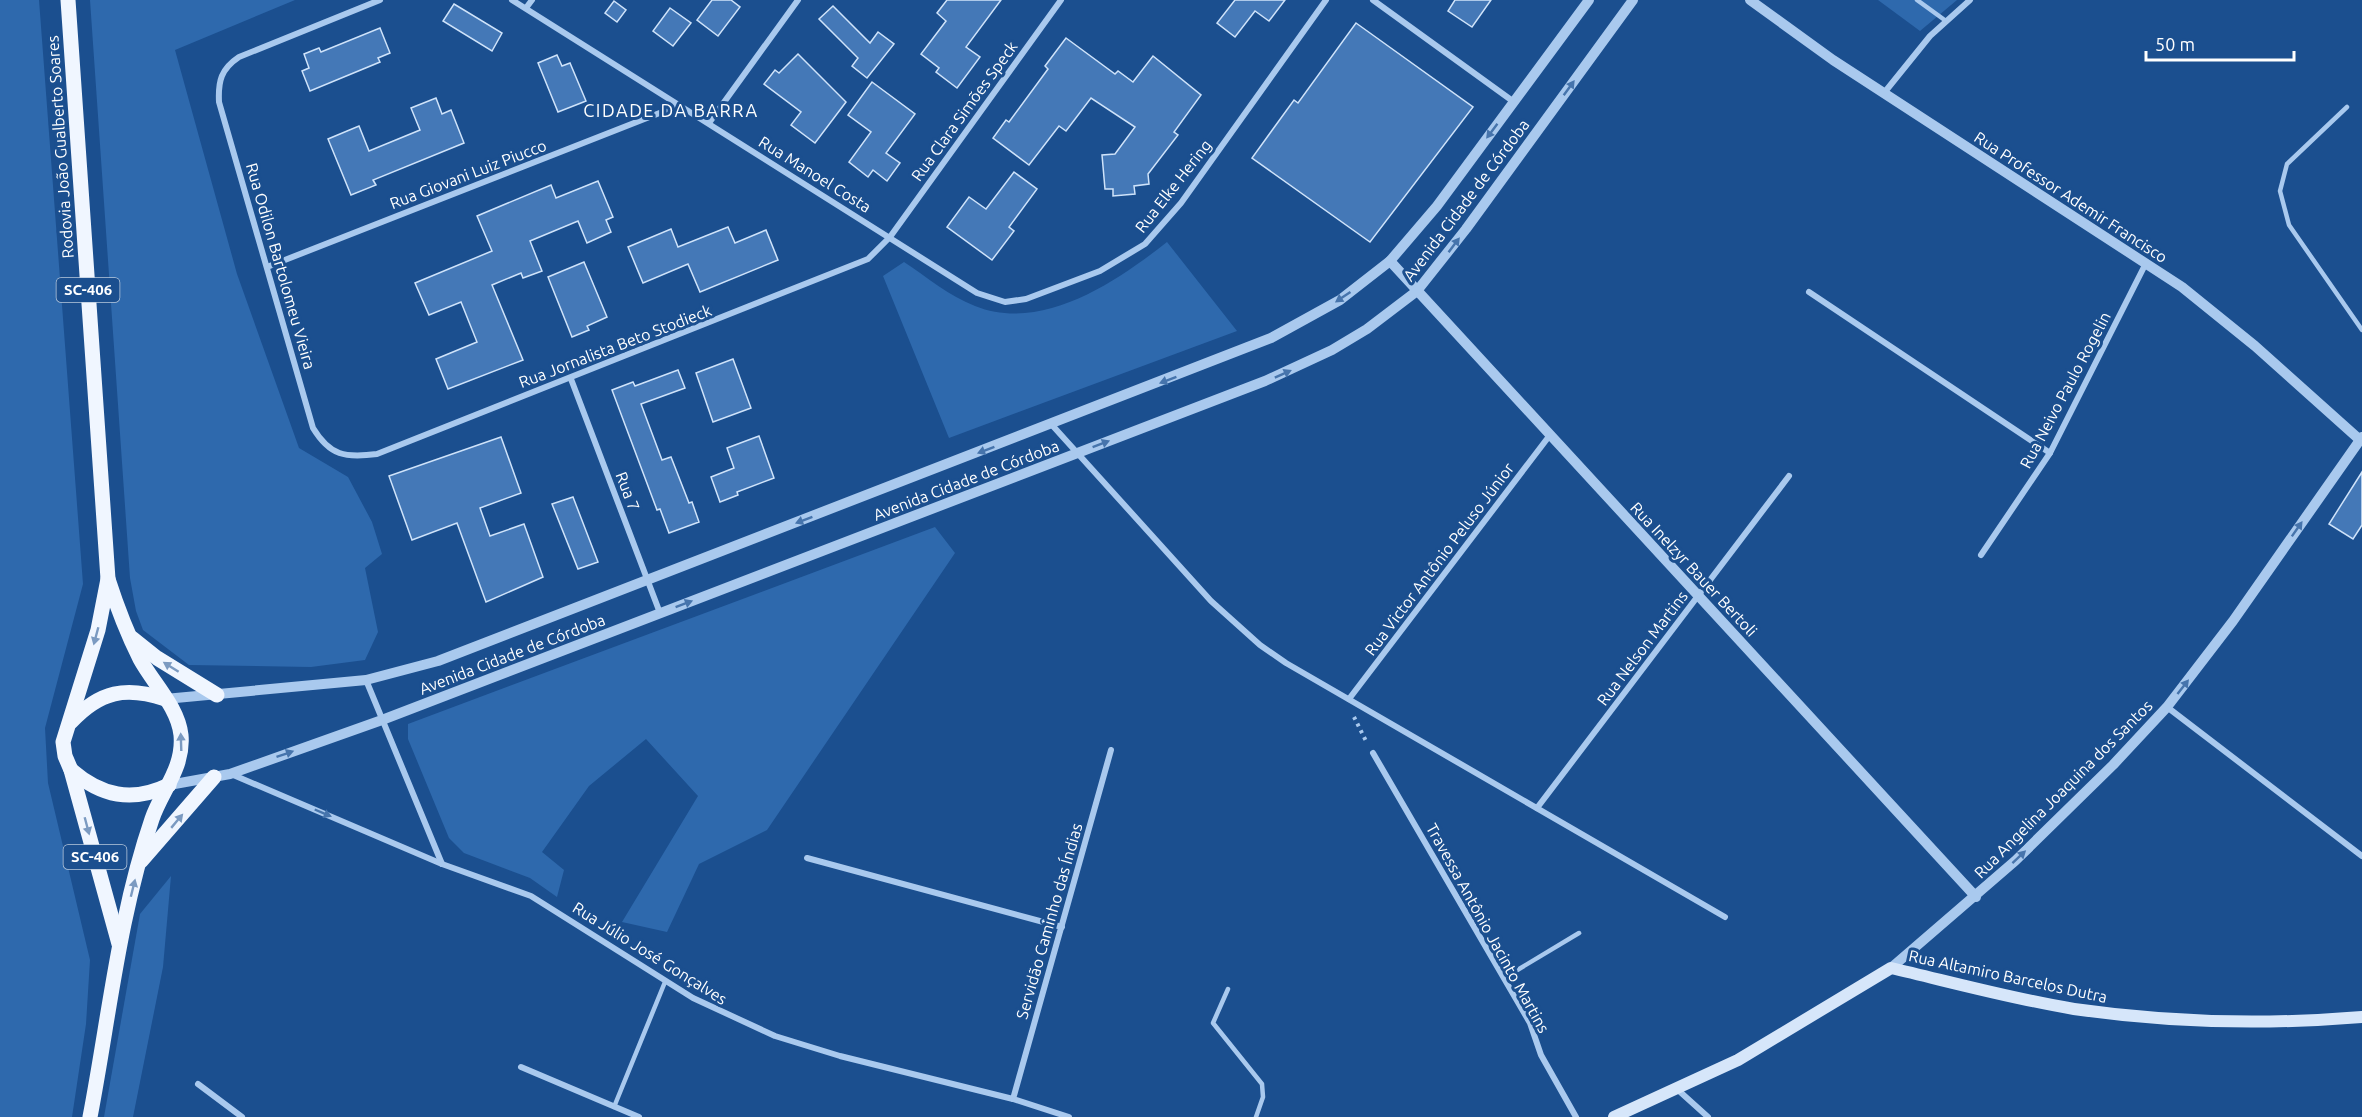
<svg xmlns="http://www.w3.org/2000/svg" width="2362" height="1117" viewBox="0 0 2362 1117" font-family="Ubuntu,sans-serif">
  <rect width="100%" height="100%" fill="#1b4f8f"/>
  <g fill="#2e69ad">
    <path d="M0,0H39L83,584L45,728L48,783L90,960L86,1024L72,1117H0Z"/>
    <path d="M90,0H295L175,50L237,274L299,448L348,477L372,522L382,554L365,568L378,632L365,660L311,667L189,665L143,630L136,611L130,578Z"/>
    <path d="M1878,0H1957L1920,31Z"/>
    <path d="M1167,242L1237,331L949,438L883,276L904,262C927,277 949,296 975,306C1042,333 1116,282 1167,242Z"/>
    <path d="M935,527L955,553L767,830L699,864L667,932L622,922L698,796L646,739L589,786L542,852L564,870L557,897L530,878L464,853L449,838L408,739V724Z"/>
    <path d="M171,876L163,967L133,1117H104L140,914Z"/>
  </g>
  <g fill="#4478b7" stroke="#cfe3fa" stroke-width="1.5">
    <path d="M712,0H731L740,7L718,36L697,20Z"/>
    <path d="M947,0H1001L966,47L980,57L957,88L936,72L939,68L921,54L946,21L937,13Z"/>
    <path d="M1235,0H1285L1269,21L1255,11L1235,37L1217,23Z"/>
    <path d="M1455,0H1491L1472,27L1448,11Z"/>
    <path d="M614,1L626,10L617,22L605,13Z"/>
    <path d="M454,4L502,33L492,51L443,21Z"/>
    <path d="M833,6L870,43L878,32L894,44L867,78L852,66L858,58L819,19Z"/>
    <path d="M670,8L691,23L673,46L653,31Z"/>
    <path d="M1356,23L1473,107L1370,242L1252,158L1294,100L1298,103Z"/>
    <path d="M380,28L390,53L378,58L380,62L310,91L302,71L309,68L304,54L319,48L321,52Z"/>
    <path d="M1066,38L1115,74L1118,71L1133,82L1153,56L1201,95L1174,132L1178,135L1148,174L1149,184L1134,186L1135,194L1113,196V189H1105L1102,155L1115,154L1135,127L1091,98L1066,131L1059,126L1029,165L993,138L1006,120L1009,122L1048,69L1045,66Z"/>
    <path d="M798,54L846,102L815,143L791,125L801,112L764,84L775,70L779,73Z"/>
    <path d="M557,55L562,66L570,63L586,101L558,112L538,63Z"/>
    <path d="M872,82L915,114L886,153L900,163L887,181L873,170L868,177L849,162L871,132L848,115Z"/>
    <path d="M436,98L442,114L451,110L464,143L373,180L376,185L351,195L328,139L359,126L369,151L420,130L411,108Z"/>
    <path d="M1014,172L1037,189L1009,227L1014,231L992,260L947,227L969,197L986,209Z"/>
    <path d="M598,181L613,217L606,220L611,232L587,243L578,221L530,241L542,271L523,278L521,273L492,285L523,360L448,389L436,359L477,342L461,302L429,315L415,283L492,251L477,216L551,185L556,198Z"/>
    <path d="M728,227L735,243L766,230L778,260L700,292L688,264L643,283L628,247L671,229L678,247Z"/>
    <path d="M584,262L607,317L587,326L589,330L572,337L548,277Z"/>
    <path d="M733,359L751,408L713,422L696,373Z"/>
    <path d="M678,370L685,388L641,404L662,460L671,457L689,503L692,502L699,522L669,533L660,509L657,510L612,390L633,382L635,386Z"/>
    <path d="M759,436L774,478L737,492L738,495L720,502L711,477L734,468L727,448Z"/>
    <path d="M501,437L521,493L480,508L490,536L524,524L543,577L486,602L457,523L412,540L389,476Z"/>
    <path d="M2362,472V525L2353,539L2329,524Z"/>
    <path d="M573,497L598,562L578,569L552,504Z"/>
  </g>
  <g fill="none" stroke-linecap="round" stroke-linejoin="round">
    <path stroke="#a9c9ee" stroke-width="4" stroke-dasharray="3 4.5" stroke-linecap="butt" d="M1354,717L1367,743"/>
    <g stroke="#a9c9ee" stroke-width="4.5">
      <path d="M1917,0L1946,21"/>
      <path d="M2347,107L2287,164L2280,191L2289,225L2362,330"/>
      <path d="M1504,978L1579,933"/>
      <path d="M1228,989L1213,1023L1262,1084L1263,1097L1256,1117"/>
      <path d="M614,1107L665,982"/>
    </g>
    <g stroke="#a9c9ee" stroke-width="6">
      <path d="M380,0L239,57C221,69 218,81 219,102L313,428C330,456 345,458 377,454L868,259L890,237L1061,0"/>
      <path d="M512,0L977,293L1005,302L1026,299L1100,271L1145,244L1181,203L1326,0"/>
      <path d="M1373,0L1514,102"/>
      <path d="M526,8L532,0"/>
      <path d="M1884,93L1930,36L1970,0"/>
      <path d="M709,123L798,0"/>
      <path d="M267,267L680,105"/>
      <path d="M1809,292L2050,453"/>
      <path d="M571,379L660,613"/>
      <path d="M1052,425L1211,601L1260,645L1286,663L1725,917"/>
      <path d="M1981,555L2050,453L2146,263"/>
      <path d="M366,680L442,864"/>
      <path d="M1349,699L1550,435"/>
      <path d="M2167,707L2362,856"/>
      <path d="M1373,753L1530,1023L1541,1055L1576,1117"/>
      <path d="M231,774L442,864L531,896L693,998L775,1036L840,1056L1013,1099L1069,1117"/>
      <path d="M1537,808L1789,476"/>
      <path d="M807,858L1062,927"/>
      <path d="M521,1067L639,1117"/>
      <path d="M198,1084L242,1117"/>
      <path d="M1678,1090L1708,1117"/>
      <path d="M1013,1099L1111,750"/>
    </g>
    <g stroke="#a9c9ee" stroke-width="10">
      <path d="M1750,0L1833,60L2182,287L2255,346L2360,440"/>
      <path d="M1390,261L1976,897"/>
      <path d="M165,699L366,680L438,661L1271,338L1340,300L1390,261L1437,206L1589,0"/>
      <path d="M169,785L230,774L382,720L1265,381L1332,350L1367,329L1417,291L1466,229L1633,0"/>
      <path d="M1891,968L2015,861L2113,765L2167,707L2233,621L2362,437"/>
    </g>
    <path stroke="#d6e6fa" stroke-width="12" d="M1614,1117L1738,1060L1891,968C1951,982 2013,999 2074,1009C2171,1023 2265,1025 2362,1017"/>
    <g stroke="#f0f6ff" stroke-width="15">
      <path d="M68,0L108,579L98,630L63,742L65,756L71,770L119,944"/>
      <path d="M132,638L157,658L217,695"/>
      <path d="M71,722C100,691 126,686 165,699"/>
      <path d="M71,770C101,796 132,803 169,785"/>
      <path d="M141,861L214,777"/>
      <path d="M90,1117C109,1018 119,915 152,819C162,790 184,768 181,735C178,707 153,683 140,659C127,633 117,607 108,579"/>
    </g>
  </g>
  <defs><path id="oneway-solid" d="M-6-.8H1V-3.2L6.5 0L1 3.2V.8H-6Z" transform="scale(1.5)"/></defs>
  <g fill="#4674ac">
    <use href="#oneway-solid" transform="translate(1569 88) rotate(-54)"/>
    <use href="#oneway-solid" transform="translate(1492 131) rotate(127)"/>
    <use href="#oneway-solid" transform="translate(1454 245) rotate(-53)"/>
    <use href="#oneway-solid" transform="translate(1343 297) rotate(146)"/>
    <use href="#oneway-solid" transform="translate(1283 374) rotate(-24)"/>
    <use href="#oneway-solid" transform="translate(1168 380) rotate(159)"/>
    <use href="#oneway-solid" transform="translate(1101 444) rotate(-21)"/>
    <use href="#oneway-solid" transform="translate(986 450) rotate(159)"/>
    <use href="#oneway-solid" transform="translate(804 520) rotate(159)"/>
    <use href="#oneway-solid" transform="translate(2297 529) rotate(-55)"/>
    <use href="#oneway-solid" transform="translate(684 604) rotate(-21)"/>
    <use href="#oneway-solid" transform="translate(2183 687) rotate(-52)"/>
    <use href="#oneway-solid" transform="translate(285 754) rotate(-19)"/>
    <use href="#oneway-solid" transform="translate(323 813) rotate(23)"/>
    <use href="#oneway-solid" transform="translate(2019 857) rotate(-43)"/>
  </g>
  <g fill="#7b9ac1">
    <use href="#oneway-solid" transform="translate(96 636) rotate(105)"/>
    <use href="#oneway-solid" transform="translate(171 667) rotate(-148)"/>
    <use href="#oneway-solid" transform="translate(181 742) rotate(-92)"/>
    <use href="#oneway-solid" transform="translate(177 821) rotate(-50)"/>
    <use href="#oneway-solid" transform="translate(87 826) rotate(75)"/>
    <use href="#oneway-solid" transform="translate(133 888) rotate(-76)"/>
  </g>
  <g text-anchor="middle" stroke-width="6" stroke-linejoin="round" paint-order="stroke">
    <g fill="#1b4f8f" stroke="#bbcadd" stroke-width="1.5">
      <rect x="56.5" y="278" width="63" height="24" rx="4.5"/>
      <rect x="63.5" y="845" width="63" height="24" rx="4.5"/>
    </g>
    <g font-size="15" font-weight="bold" fill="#fff">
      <text x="88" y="295">SC-406</text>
      <text x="95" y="862">SC-406</text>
    </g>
    <g font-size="16" fill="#fff" stroke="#1b4f8f">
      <text transform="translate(964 111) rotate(-54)" y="6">Rua Clara Simões Speck</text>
      <text transform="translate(60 147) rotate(-94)" y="6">Rodovia João Gualberto Soares</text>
      <text transform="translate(468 174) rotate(-21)" y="6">Rua Giovani Luiz Piucco</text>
      <text transform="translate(815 174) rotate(32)" y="6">Rua Manoel Costa</text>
      <text transform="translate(1173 186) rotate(-52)" y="6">Rua Elke Hering</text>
      <text transform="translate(2071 197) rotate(33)" y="6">Rua Professor Ademir Francisco</text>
      <text transform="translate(1466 200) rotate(-53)" y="6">Avenida Cidade de Córdoba</text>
      <text transform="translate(281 266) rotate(74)" y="6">Rua Odilon Bartolomeu Vieira</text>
      <text transform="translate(615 346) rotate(-21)" y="6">Rua Jornalista Beto Stodieck</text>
      <text transform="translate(2065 390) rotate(-62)" y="6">Rua Neivo Paulo Rogelin</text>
      <text transform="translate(966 480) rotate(-21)" y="6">Avenida Cidade de Córdoba</text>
      <text transform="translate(628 491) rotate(69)" y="6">Rua 7</text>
      <text transform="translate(1439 559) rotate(-53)" y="6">Rua Victor Antônio Peluso Júnior</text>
      <text transform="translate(1694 569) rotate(47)" y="6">Rua Inelzyr Bauer Bertoli</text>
      <text transform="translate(1642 648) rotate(-53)" y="6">Rua Nelson Martins</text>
      <text transform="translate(512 654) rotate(-21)" y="6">Avenida Cidade de Córdoba</text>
      <text transform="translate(2063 789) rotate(-45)" y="6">Rua Angelina Joaquina dos Santos</text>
      <text transform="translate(1049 921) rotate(-74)" y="6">Servidão Caminho das Índias</text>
      <text transform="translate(1488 928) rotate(61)" y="6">Travessa Antônio Jacinto Martins</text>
      <text transform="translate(650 953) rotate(32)" y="6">Rua Júlio José Gonçalves</text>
      <text transform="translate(2008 976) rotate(12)" y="6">Rua Altamiro Barcelos Dutra</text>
    </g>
    <g font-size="18" letter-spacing="1.5" fill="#fff" stroke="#1b4f8f">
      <text x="671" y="117">CIDADE DA BARRA</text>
    </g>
  </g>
  <path d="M2146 51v9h148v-9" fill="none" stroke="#ffffff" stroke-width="3"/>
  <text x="2155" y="51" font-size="18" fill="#ffffff" stroke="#1b4f8f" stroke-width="4.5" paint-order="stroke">50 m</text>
</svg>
